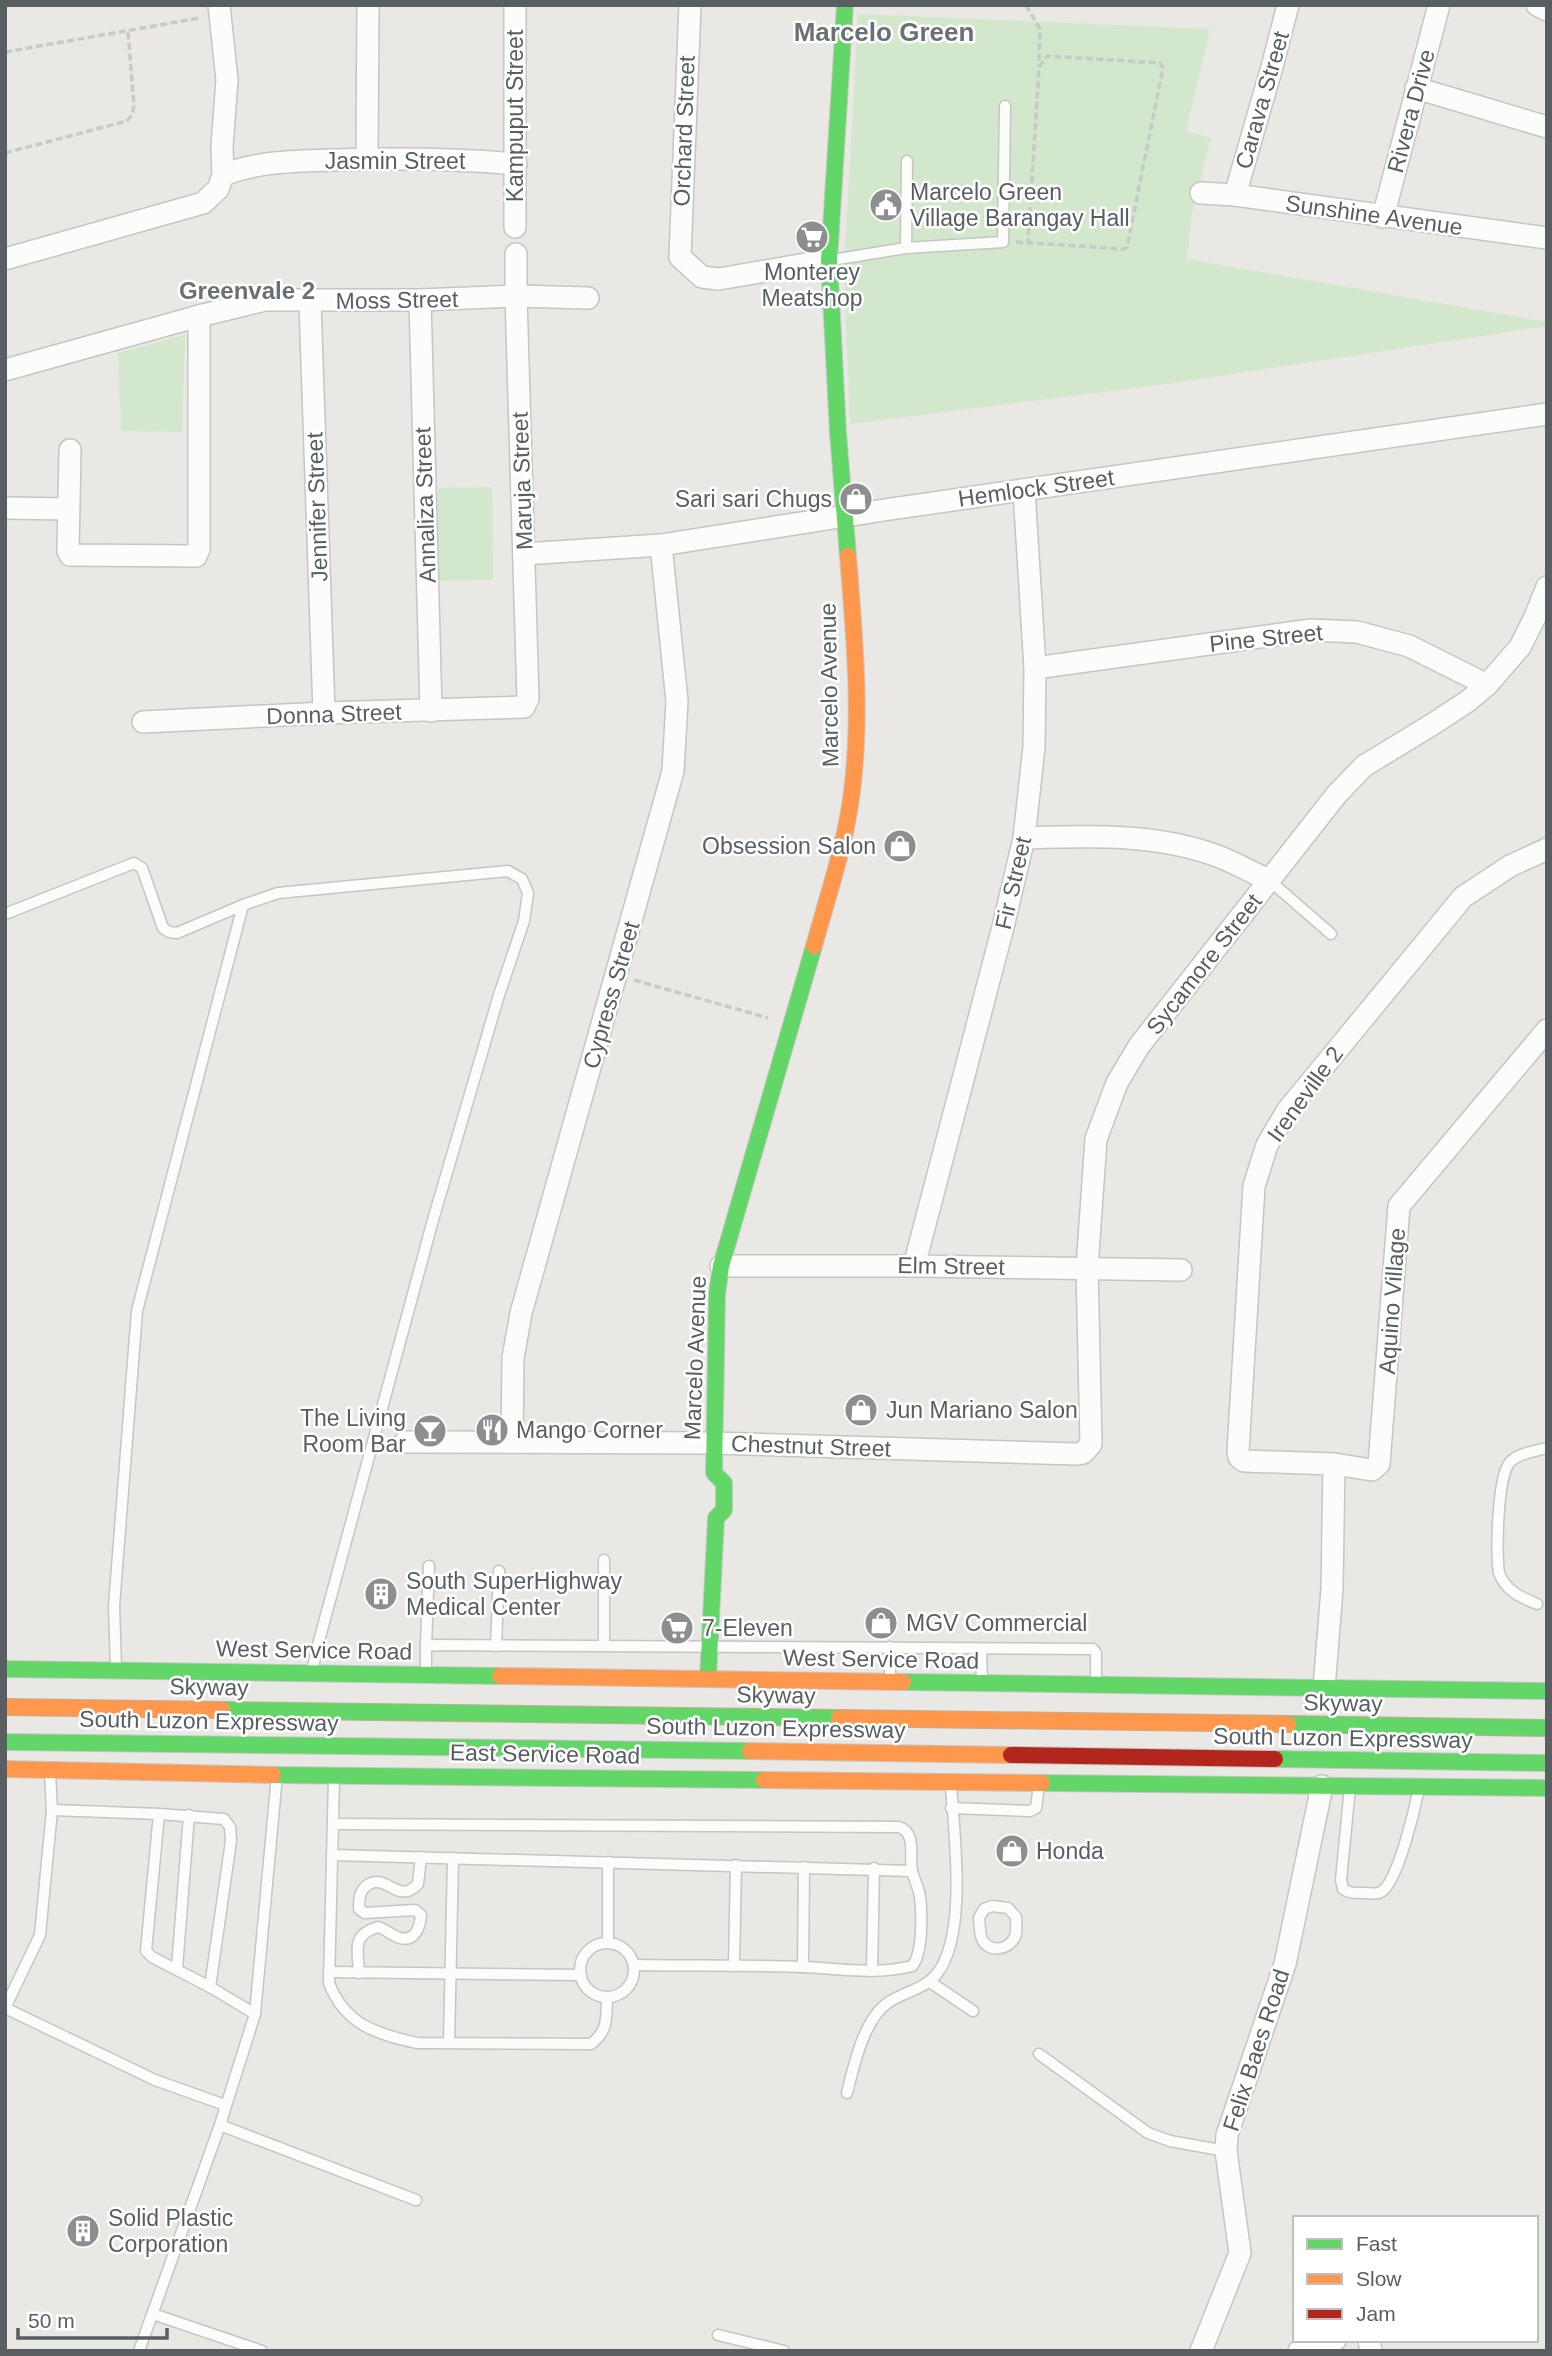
<svg xmlns="http://www.w3.org/2000/svg" width="1552" height="2356" viewBox="0 0 1552 2356" font-family="Arial,sans-serif">
  <rect width="100%" height="100%" fill="#eae8e4"/>
  <g fill="#d3e7cd">
    <path d="M858,14L1210,29L1186,131L1211,138L1192,212L1187,259L1547,322V326L1167,384L850,424L844,271Z"/>
    <path d="M185,335L182,432L121,431L118,353Z"/>
    <path d="M492,487L493,580L439,581L438,488Z"/>
  </g>
  <g fill="none" stroke-linecap="round" stroke-linejoin="round">
    <defs>
      <g id="lane">
        <path d="M906,248L907,161"/>
        <path d="M832,260L906,248L1003,242L1005,106"/>
        <path d="M1269,880L1331,934"/>
        <path d="M5,914L134,863L142,868L163,928L169,932L177,933L243,905"/>
        <path d="M604,1560V1646"/>
        <path d="M1537,1604C1520,1597 1506,1591 1499,1573C1496,1554 1497,1473 1511,1461C1520,1453 1536,1451 1547,1448"/>
        <path d="M426,1645L429,1566"/>
        <path d="M496,1646L499,1571"/>
        <path d="M981,1649L982,1681"/>
        <path d="M116,1668L114,1606L137,1311L243,905L278,893L508,871L522,879L528,893L524,921L499,995L433,1220L319,1641L312,1671"/>
        <path d="M426,1672V1645L1086,1649H1093L1096,1653V1683"/>
        <path d="M890,1679V1647"/>
        <path d="M334,1778L329,1983C345,2025 377,2034 417,2043L591,2044C609,2030 606,2018 607,1997"/>
        <path d="M1350,1787L1341,1880L1343,1889C1350,1894 1357,1893 1365,1893C1370,1893 1376,1895 1381,1892C1398,1882 1415,1808 1419,1788"/>
        <path d="M951,1808L1030,1811L1036,1808L1039,1785"/>
        <path d="M52,1810L159,1814L224,1819L230,1827L231,1841L210,1987L255,2014"/>
        <path d="M159,1814L146,1951L152,1957L210,1987"/>
        <path d="M333,1824L899,1827C917,1833 909,1856 912,1871C914,1879 919,1888 920,1897C922,1913 923,1954 912,1966C877,1975 840,1969 805,1967C748,1965 691,1966 634,1965"/>
        <path d="M332,1855L912,1871"/>
        <path d="M992,1906L1008,1908L1016,1917C1016,1925 1018,1934 1013,1940C1006,1950 990,1952 983,1941C979,1935 980,1925 979,1918L984,1909Z"/>
        <path d="M608,1943V1862"/>
        <circle cx="607" cy="1970" r="27"/>
        <path d="M734,1966L736,1865"/>
        <path d="M803,1967L804,1867"/>
        <path d="M177,1968L189,1815"/>
        <path d="M872,1971L874,1868"/>
        <path d="M329,1972L581,1975"/>
        <path d="M359,1973C358,1950 351,1935 378,1927C386,1929 392,1936 400,1938C415,1942 420,1927 421,1915L415,1910L365,1913L359,1909C359,1899 359,1890 369,1884C384,1876 394,1895 408,1891C411,1890 416,1886 418,1884L421,1857"/>
        <path d="M930,1982L973,2011"/>
        <path d="M5,2008L40,1935L52,1810L50,1773"/>
        <path d="M5,2008L155,2080L225,2105"/>
        <path d="M449,2043L453,1858"/>
        <path d="M1039,2054L1148,2133L1170,2141L1226,2151"/>
        <path d="M847,2093C854,2065 864,2018 889,2002C904,1992 924,1989 936,1975C968,1937 954,1833 951,1785"/>
        <path d="M220,2125L416,2200"/>
        <path d="M153,2314L262,2351"/>
        <path d="M718,2335L784,2351"/>
        <path d="M139,2351L220,2125L255,2014L277,1775"/>
      </g>
      <g id="street">
        <path d="M219,5L227,80L222,146L223,175"/>
        <path d="M690,5L680,257L702,277L719,279L829,260"/>
        <path d="M1537,5L1547,10"/>
        <path d="M1416,88L1547,127"/>
        <path d="M367,159L368,5"/>
        <path d="M1201,193L1235,195L1547,238"/>
        <path d="M1235,195L1272,67L1288,5"/>
        <path d="M1383,217L1439,5"/>
        <path d="M515,227V5"/>
        <path d="M5,259L203,203L218,189L223,175C259,161 296,161 334,160C394,158 455,158 516,164"/>
        <path d="M420,300L431,711"/>
        <path d="M310,302L324,713"/>
        <path d="M5,370L199,316L265,300H420L516,296L588,298"/>
        <path d="M70,450L68,551L70,555L196,556L199,549V316"/>
        <path d="M5,508L68,509"/>
        <path d="M524,554L661,545L884,510L1547,414"/>
        <path d="M1035,668L1311,630L1357,632L1409,646L1487,685"/>
        <path d="M143,722L324,713L524,707L528,699L516,296V254"/>
        <path d="M1024,838C1090,836 1158,833 1220,857C1237,864 1253,873 1269,880"/>
        <path d="M1547,849L1510,866L1463,897L1287,1111L1267,1145L1254,1186L1238,1451L1239,1457L1244,1461L1334,1464L1372,1470L1379,1464L1399,1206L1547,1030"/>
        <path d="M721,1266H914L1181,1270"/>
        <path d="M914,1266L1003,927L1024,838L1034,747L1035,668L1024,490"/>
        <path d="M405,1442L714,1443L1076,1454L1083,1453L1091,1444L1087,1268L1096,1139L1117,1083L1139,1046L1337,794L1364,766L1433,724L1468,701L1487,685L1520,647L1535,617L1547,587"/>
        <path d="M512,1442L513,1358L521,1313L673,771L677,701L661,545"/>
        <path d="M1324,1688L1332,1589L1334,1464"/>
        <path d="M1369,2340L1371,2351"/>
        <path d="M1201,2351L1240,2253L1226,2151L1227,2135L1285,1964L1322,1786"/>
        <path d="M1299,2351L1335,2340"/>
      </g>
      <g id="fast">
        <path d="M845,5L829,260L838,433L848,556"/>
        <path d="M5,1669L500,1676"/>
        <path d="M708,1678L716,1518L724,1510V1483L714,1473L717,1294L721,1266L814,946"/>
        <path d="M903,1682L1547,1691"/>
        <path d="M5,1742L750,1751"/>
        <path d="M1275,1759L1547,1763"/>
        <path d="M273,1775L764,1780"/>
        <path d="M1042,1783L1547,1788"/>
      </g>
      <g id="slow">
        <path d="M814,946C828,895 846,843 852,791C862,713 854,633 848,556"/>
        <path d="M500,1676L903,1682"/>
        <path d="M750,1751L1011,1755"/>
        <path d="M5,1769L273,1775"/>
        <path d="M764,1780L1042,1783"/>
      </g>
      <path id="jam" d="M1011,1755L1275,1759"/>
    </defs>
    <use href="#lane" stroke="#c5c5c4" stroke-width="13"/>
    <use href="#street" stroke="#c5c5c4" stroke-width="24"/>
    <use href="#fast" stroke="#c7c7c7" stroke-width="18"/>
    <use href="#slow" stroke="#c7c7c7" stroke-width="18"/>
    <use href="#jam" stroke="#c7c7c7" stroke-width="18"/>
    <g stroke="#c5cbc7" stroke-width="3.5" stroke-dasharray="7 3.5" stroke-linecap="butt">
      <path d="M1026,5L1040,29L1039,66"/>
      <path d="M5,52L200,18"/>
      <path d="M5,153L127,121L132,115L134,106L128,31"/>
      <path d="M1016,242L1123,249L1127,247L1163,68L1160,63L1047,56L1039,68L1028,242"/>
      <path d="M634,980L768,1018"/>
    </g>
    <use href="#lane" stroke="#fcfcfb" stroke-width="10"/>
    <use href="#street" stroke="#fcfcfb" stroke-width="21"/>
    <use href="#fast" stroke="#63d668" stroke-width="16"/>
    <use href="#slow" stroke="#ff974d" stroke-width="16"/>
    <use href="#jam" stroke="#b3261e" stroke-width="16"/>
    <defs>
      <g id="fast-bridge">
        <path d="M222,1710L839,1718"/>
        <path d="M1288,1724L1547,1728"/>
      </g>
      <g id="slow-bridge">
        <path d="M5,1707L222,1710"/>
        <path d="M839,1718L1288,1724"/>
      </g>
    </defs>
    <use href="#fast-bridge" stroke="#c2ae91" stroke-width="18" stroke-linecap="butt"/>
    <use href="#slow-bridge" stroke="#c2ae91" stroke-width="18" stroke-linecap="butt"/>
    <use href="#fast-bridge" stroke="#63d668" stroke-width="16"/>
    <use href="#slow-bridge" stroke="#ff974d" stroke-width="16"/>
  </g>
  <defs>
    <symbol id="civic-disc" viewBox="-11 -11 22 22"><circle r="9.5" fill="#8c8e90" stroke="#fff"/><path d="M-.6-6.5H3V-4.5H.6V-3L4-1V1h2V6H-6V1h2V-1L-.6-3ZM-1.2 2.5V6h2.4V2.5Z" fill="#fff"/></symbol>
    <symbol id="supermarket-disc" viewBox="-11 -11 22 22"><circle r="9.5" fill="#8c8e90" stroke="#fff"/><path d="M-6-5.5h2.5l.6 2H6L4.5 2H-2.5L-4.4-4H-6ZM-1.5 3.2a1.3 1.3 0 1 0 .1 0ZM3 3.2a1.3 1.3 0 1 0 .1 0Z" fill="#fff"/></symbol>
    <symbol id="shop-disc" viewBox="-11 -11 22 22"><circle r="9.5" fill="#8c8e90" stroke="#fff"/><path d="M-5-2.5h2.3a2.7 3.5 0 0 1 5.4 0H5L5.5 6h-11ZM-1.5-2.5h3a1.5 2.3 0 0 0-3 0Z" fill="#fff"/></symbol>
    <symbol id="restaurant-disc" viewBox="-11 -11 22 22"><circle r="9.5" fill="#8c8e90" stroke="#fff"/><path d="M-5-6h1v4h1v-4h1v4h1v-4h1v5L-1.5 .5V6h-2V.5L-5-1ZM5-6V6H3V1.5H1.5Q1.5-4 5-6Z" fill="#fff"/></symbol>
    <symbol id="bar-disc" viewBox="-11 -11 22 22"><circle r="9.5" fill="#8c8e90" stroke="#fff"/><path d="M-6-5H6L.8 .8V4.5H3.5V6h-7V4.5H-.8V.8Z" fill="#fff"/></symbol>
    <symbol id="building-disc" viewBox="-11 -11 22 22"><circle r="9.5" fill="#8c8e90" stroke="#fff"/><path d="M-4-6H4V6H1V3H-1V6H-4ZM-2.5-4.3h1.7v1.8h-1.7ZM.8-4.3h1.7v1.8H.8ZM-2.5-1h1.7V.8h-1.7ZM.8-1h1.7V.8H.8Z" fill="#fff"/></symbol>
  </defs>
  <g fill-rule="evenodd">
    <use href="#civic-disc" x="867" y="186" width="38" height="38"/>
    <use href="#supermarket-disc" x="793" y="218" width="38" height="38"/>
    <use href="#shop-disc" x="837" y="480" width="38" height="38"/>
    <use href="#shop-disc" x="881" y="827" width="38" height="38"/>
    <use href="#shop-disc" x="842" y="1391" width="38" height="38"/>
    <use href="#restaurant-disc" x="473" y="1411" width="38" height="38"/>
    <use href="#bar-disc" x="411" y="1412" width="38" height="38"/>
    <use href="#building-disc" x="362" y="1575" width="38" height="38"/>
    <use href="#shop-disc" x="862" y="1604" width="38" height="38"/>
    <use href="#supermarket-disc" x="658" y="1609" width="38" height="38"/>
    <use href="#shop-disc" x="993" y="1832" width="38" height="38"/>
    <use href="#building-disc" x="64" y="2212" width="38" height="38"/>
  </g>
  <g text-anchor="middle" stroke-width="5" stroke-linejoin="round" paint-order="stroke">
    <g font-size="23" fill="#595e62" stroke="#fff">
      <text transform="translate(1262 100) rotate(-74)" y="8">Carava Street</text>
      <text transform="translate(1411 111) rotate(-75)" y="8">Rivera Drive</text>
      <text transform="translate(515 116) rotate(-90)" y="8">Kampuput Street</text>
      <text transform="translate(684 131) rotate(-88)" y="8">Orchard Street</text>
      <text x="395" y="169">Jasmin Street</text>
      <text transform="translate(1374 215) rotate(8)" y="8">Sunshine Avenue</text>
      <text transform="translate(397 300) rotate(-1)" y="8">Moss Street</text>
      <text transform="translate(522 481) rotate(-92)" y="8">Maruja Street</text>
      <text transform="translate(1036 488) rotate(-8)" y="8">Hemlock Street</text>
      <text transform="translate(425 505) rotate(-92)" y="8">Annaliza Street</text>
      <text transform="translate(317 507) rotate(-92)" y="8">Jennifer Street</text>
      <text transform="translate(1266 638) rotate(-6)" y="8">Pine Street</text>
      <text transform="translate(829 685) rotate(-91)" y="8">Marcelo Avenue</text>
      <text transform="translate(334 714) rotate(-2)" y="8">Donna Street</text>
      <text transform="translate(1013 883) rotate(-77)" y="8">Fir Street</text>
      <text transform="translate(1204 964) rotate(-52)" y="8">Sycamore Street</text>
      <text transform="translate(611 995) rotate(-74)" y="8">Cypress Street</text>
      <text transform="translate(1305 1094) rotate(-54)" y="8">Ireneville 2</text>
      <text transform="translate(951 1266) rotate(1)" y="8">Elm Street</text>
      <text transform="translate(1392 1301) rotate(-86)" y="8">Aquino Village</text>
      <text transform="translate(695 1358) rotate(-88)" y="8">Marcelo Avenue</text>
      <text transform="translate(811 1446) rotate(2)" y="8">Chestnut Street</text>
      <text transform="translate(314 1650) rotate(1)" y="8">West Service Road</text>
      <text transform="translate(881 1659) rotate(1)" y="8">West Service Road</text>
      <text transform="translate(209 1687) rotate(1)" y="8">Skyway</text>
      <text transform="translate(776 1695) rotate(1)" y="8">Skyway</text>
      <text transform="translate(1343 1703) rotate(1)" y="8">Skyway</text>
      <text transform="translate(209 1721) rotate(1)" y="8">South Luzon Expressway</text>
      <text transform="translate(776 1728) rotate(1)" y="8">South Luzon Expressway</text>
      <text transform="translate(1343 1738) rotate(1)" y="8">South Luzon Expressway</text>
      <text transform="translate(545 1754) rotate(1)" y="8">East Service Road</text>
      <text transform="translate(1256 2050) rotate(-72)" y="8">Felix Baes Road</text>
    </g>
    <g font-size="23" fill="#595e62" stroke="#fff" text-anchor="start">
      <text x="910" y="200">Marcelo Green<tspan x="910" dy="26">Village Barangay Hall</tspan></text>
      <text x="812" y="280" text-anchor="middle">Monterey<tspan x="812" dy="26">Meatshop</tspan></text>
      <text x="832" y="507" text-anchor="end">Sari sari Chugs</text>
      <text x="876" y="854" text-anchor="end">Obsession Salon</text>
      <text x="886" y="1418">Jun Mariano Salon</text>
      <text x="406" y="1426" text-anchor="end">The Living<tspan x="406" dy="26">Room Bar</tspan></text>
      <text x="516" y="1438">Mango Corner</text>
      <text x="406" y="1589">South SuperHighway<tspan x="406" dy="26">Medical Center</tspan></text>
      <text x="906" y="1631">MGV Commercial</text>
      <text x="702" y="1636">7-Eleven</text>
      <text x="1036" y="1859">Honda</text>
      <text x="108" y="2226">Solid Plastic<tspan x="108" dy="26">Corporation</tspan></text>
    </g>
    <g font-size="24" font-weight="bold" fill="#6a7074" stroke="#fff">
      <text x="247" y="299">Greenvale 2</text>
    </g>
    <g font-size="26" font-weight="bold" fill="#6a7074" stroke="#fff">
      <text x="884" y="41">Marcelo Green</text>
    </g>
  </g>
  <rect width="1552" height="2356" fill="none" stroke="#595e62" stroke-width="14"/>
  <rect x="1293" y="2216" width="245" height="126" fill="#ffffff" stroke="#bdbfc0" stroke-width="2"/>
  <rect x="1307" y="2239" width="35" height="10" fill="#63d668" stroke="#bdbfc0" stroke-width="2"/>
  <text x="1356" y="2251" font-size="21" fill="#595e62">Fast</text>
  <rect x="1307" y="2274" width="35" height="10" fill="#ff974d" stroke="#bdbfc0" stroke-width="2"/>
  <text x="1356" y="2286" font-size="21" fill="#595e62">Slow</text>
  <rect x="1307" y="2309" width="35" height="10" fill="#b3261e" stroke="#bdbfc0" stroke-width="2"/>
  <text x="1356" y="2321" font-size="21" fill="#595e62">Jam</text>
  <path d="M18 2328v10h149v-10" fill="none" stroke="#595e62" stroke-width="3.5"/>
  <text x="28" y="2328" font-size="21" fill="#595e62" stroke="#ffffff" stroke-width="5" paint-order="stroke">50 m</text>
</svg>
